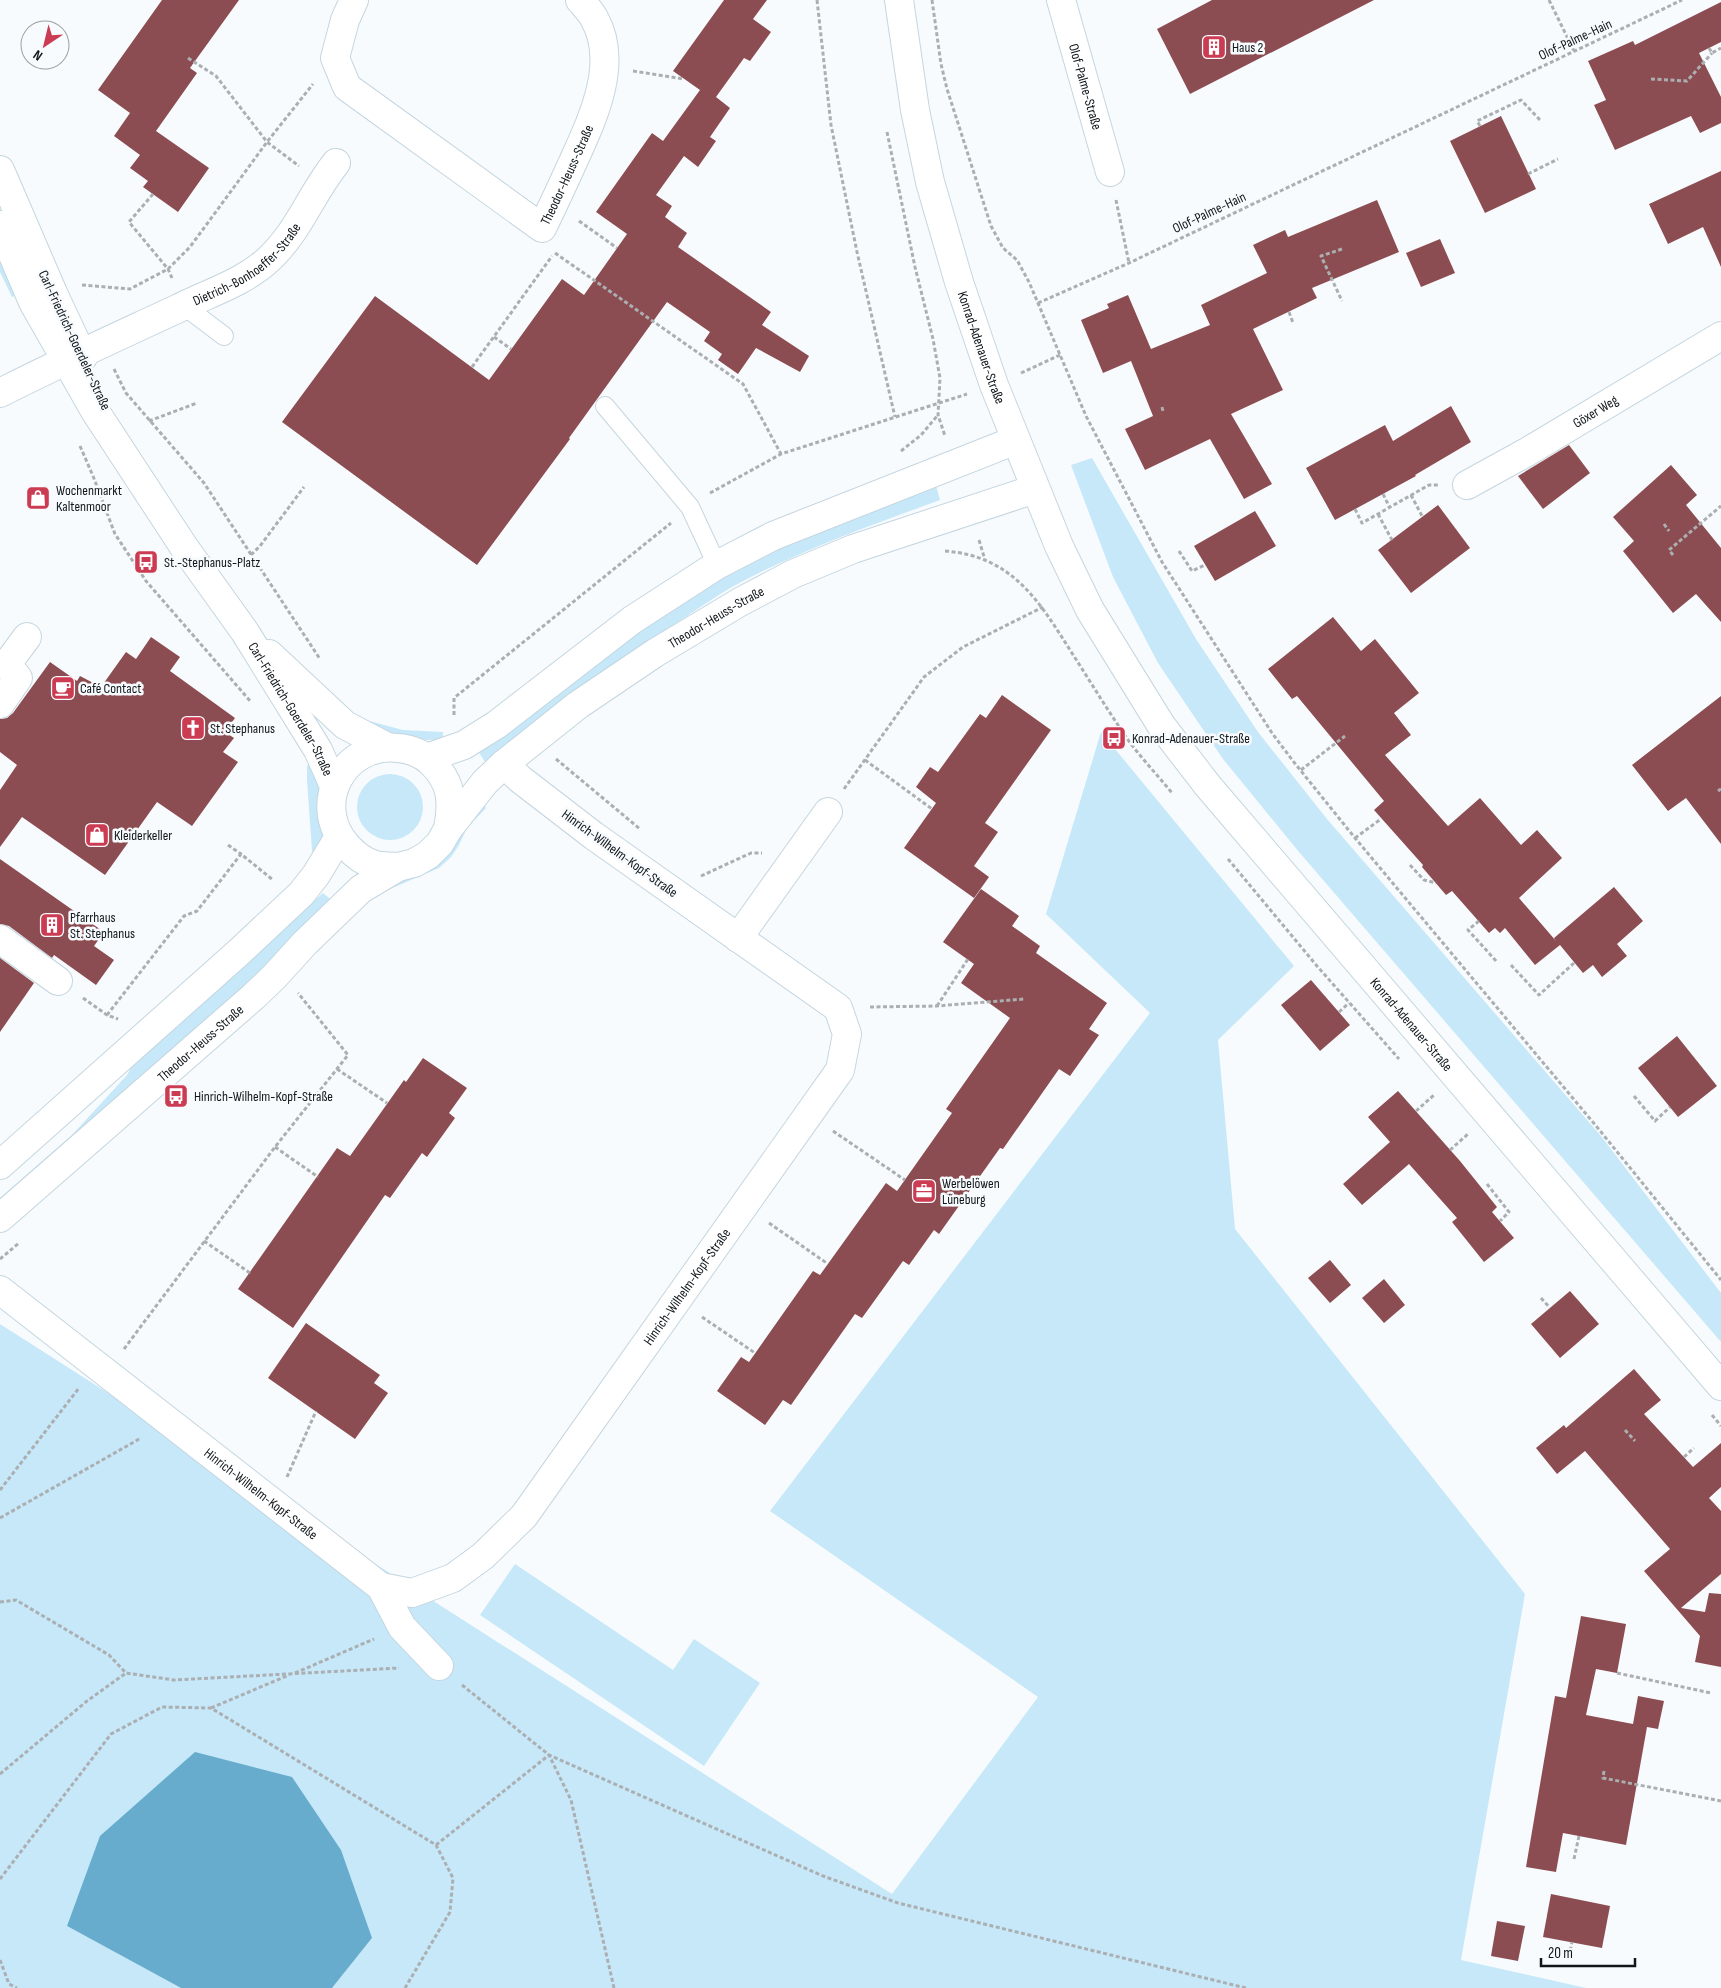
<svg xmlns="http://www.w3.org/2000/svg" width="1721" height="1988" viewBox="0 0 1721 1988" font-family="'Sofia Sans Condensed',sans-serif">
  <rect width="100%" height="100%" fill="#f8fbfd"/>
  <g fill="#c6e8f9">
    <path d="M0,253L20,294L12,297L0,272Z"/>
    <path d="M1092,458L1196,639L1258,732L1327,819L1601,1136L1721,1293V1342L1299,852L1223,759L1158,663L1113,577L1071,465Z"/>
    <path d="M935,482L940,500C869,526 798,551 732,587C716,596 702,606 687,616C617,661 553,713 487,765L478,751L582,669L721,572Z"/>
    <path d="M362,719L403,730L443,732V740H426L382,733Z"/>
    <path d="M1101,732L1294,966L1218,1040L1235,1229L1525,1594L1461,1960L1586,1988H332L372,1938L67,1926L181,1988H0V1324L892,1894L1038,1697L770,1511L1150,1013L1046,914Z"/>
    <path d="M312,760L320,782V810L324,838L318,856L312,851L307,780V766Z"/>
    <circle cx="390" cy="807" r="33"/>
    <path d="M481,800L486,808L467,828L459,845L451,857L439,868L371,897Z"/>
    <path d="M323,893L334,902L282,947L254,980L0,1210V1198L72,1135L127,1075L137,1057Z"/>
    <path d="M515,1564L673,1670L694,1639L760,1683L704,1766L480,1615Z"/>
  </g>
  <path fill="#67accc" d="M195,1752L292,1777L341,1850L372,1938L332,1988H181L67,1926L100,1836Z"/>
  <g fill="#8c4d52">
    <path d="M162,0H239L190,68L197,73L156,131L209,168L178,212L143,187L148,181L130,168L140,155L114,136L130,113L98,90Z"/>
    <path d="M724,0H767L753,19L771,32L750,61L744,58L716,97L730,108L710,137L716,141L698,167L684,156L656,195L672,206L665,217L687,233L678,247L771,312L762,325L809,356L800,372L756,348L738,374L718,360L722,354L704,341L710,332L667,302L569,438L570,439L477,565L282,422L375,296L489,380L562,279L584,295L627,234L596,212L652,133L663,141L700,90L673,71Z"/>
    <path d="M1212,0H1374L1190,94L1157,29Z"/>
    <path d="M1721,2V42L1699,53L1721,97V123L1700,133L1691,116L1615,150L1594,105L1606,100L1588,61L1633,41L1635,45Z"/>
    <path d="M1501,116L1536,189L1485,213L1450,141Z"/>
    <path d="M1721,171V267L1703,227L1668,244L1649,204Z"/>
    <path d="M1377,200L1399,252L1312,288L1317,298L1253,329L1283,390L1231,414L1272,484L1244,499L1210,439L1145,470L1125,429L1153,416L1131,361L1103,373L1081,320L1109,308L1107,304L1128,295L1151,349L1210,325L1201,305L1267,273L1253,245L1285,230L1288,237Z"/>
    <path d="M1440,239L1455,273L1421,287L1406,253Z"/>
    <path d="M1451,406L1471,442L1415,475L1416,476L1335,520L1306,468L1385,425L1393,441Z"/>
    <path d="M1569,445L1590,473L1543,509L1518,476Z"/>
    <path d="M1671,465L1697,495L1686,505L1721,548V622L1696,594L1673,613L1623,551L1634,541L1613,517Z"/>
    <path d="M1438,505L1470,548L1411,593L1378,550Z"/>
    <path d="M1255,511L1276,546L1215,581L1194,546Z"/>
    <path d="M1333,617L1361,651L1375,639L1419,693L1394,713L1411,735L1385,755L1448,826L1480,798L1521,845L1537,830L1562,858L1519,898L1556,941L1554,938L1614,887L1643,921L1617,944L1627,956L1602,977L1593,965L1583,973L1560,945L1535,965L1505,928L1500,933L1495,928L1489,933L1452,891L1446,895L1422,867L1423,865L1374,810L1384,801L1297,696L1292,699L1268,669Z"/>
    <path d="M151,637L180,657L170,671L235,718L225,732L234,738L223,752L238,762L192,826L157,802L105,875L22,817L0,847V790L17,765L0,752V719L7,718L13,713L50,662L77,681L80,676L101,687L126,652L136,659Z"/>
    <path d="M1002,695L1051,730L985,823L998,832L974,866L989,877L974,898L904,848L936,803L916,787L930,767L938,772L980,714L986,718Z"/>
    <path d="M1721,696V844L1686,798L1668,811L1632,765Z"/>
    <path d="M0,859L104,932L94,946L114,960L96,985L54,955L52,958L9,926L0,924Z"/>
    <path d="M981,889L1019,916L1012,926L1040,946L1036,953L1107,1003L1089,1029L1099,1035L1070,1076L1059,1069L1003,1149L1000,1148L939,1234L934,1230L909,1265L903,1261L862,1318L855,1314L791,1405L783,1400L765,1425L717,1391L741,1357L749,1362L813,1271L820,1275L886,1183L897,1191L952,1113L946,1109L1010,1018L961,983L974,964L943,942Z"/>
    <path d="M0,958L34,983L0,1032Z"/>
    <path d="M1311,980L1350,1025L1320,1051L1281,1005Z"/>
    <path d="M1677,1036L1717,1086L1678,1117L1638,1068Z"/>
    <path d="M423,1058L467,1088L449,1113L455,1118L427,1157L422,1153L390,1198L385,1195L293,1328L238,1289L337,1148L350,1156L404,1080L406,1082Z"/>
    <path d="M1398,1091L1460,1161L1497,1207L1492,1212L1514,1238L1484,1262L1452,1222L1457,1218L1409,1164L1362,1205L1343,1184L1390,1142L1368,1117Z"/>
    <path d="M1330,1260L1351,1285L1330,1303L1308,1278Z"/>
    <path d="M1384,1279L1405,1305L1384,1323L1362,1298Z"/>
    <path d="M1570,1291L1599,1324L1560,1358L1531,1324Z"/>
    <path d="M306,1323L380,1375L374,1383L388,1393L355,1439L268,1378Z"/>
    <path d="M1634,1369L1661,1400L1644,1414L1693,1467L1721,1443V1487L1709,1498L1721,1511V1574L1681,1608L1705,1612L1709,1593L1721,1594V1667L1695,1662L1700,1636L1644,1571L1670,1549L1585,1451L1557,1474L1536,1448L1564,1425L1566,1428Z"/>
    <path d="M1581,1616L1626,1624L1617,1673L1596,1669L1586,1715L1633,1724L1638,1696L1664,1701L1658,1729L1647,1727L1626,1845L1563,1833L1556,1872L1526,1867L1555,1696L1566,1698Z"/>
    <path d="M1551,1894L1610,1906L1602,1948L1543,1937Z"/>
    <path d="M1497,1921L1525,1926L1518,1961L1491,1956Z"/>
  </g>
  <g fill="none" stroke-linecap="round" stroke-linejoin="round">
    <defs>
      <g id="service">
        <path d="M183,305L224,336"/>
        <path d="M605,406L690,507L717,565"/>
      </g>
      <g id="pedestrian">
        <path id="s1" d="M354,0L345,20L335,58L347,87L542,228C553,206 563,184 573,162C592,120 620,63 594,18C591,12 585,6 580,0"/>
        <path d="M0,704L18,678L7,664L27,637"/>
        <path d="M0,939L58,981"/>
      </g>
      <g id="minor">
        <path id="s2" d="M1061,0L1110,172"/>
        <path id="s3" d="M0,393C59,363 119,336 179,308C209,293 245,282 269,259C299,231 311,194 336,163"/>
        <path id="s4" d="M1467,485L1527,452L1721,336"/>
        <path d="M738,938L828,812"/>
        <path id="s5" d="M0,1290L381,1587L402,1627L439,1666"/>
        <path id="s6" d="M381,1587L412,1593L453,1578L483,1556L524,1516L840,1070L847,1034L838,1008L594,836L520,779L504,764"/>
      </g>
      <g id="tertiary">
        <path d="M0,170L53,293L83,357"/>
        <path id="s7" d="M0,225L33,302L95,411L184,547L245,632L318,750L334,786"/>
        <path d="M269,654L345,725L387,747"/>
      </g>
      <g id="secondary">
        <path id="s8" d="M899,0L915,110L930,182L959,282L994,385L1059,546L1090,610L1161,725L1208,786L1721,1386"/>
        <path d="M427,758L464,745L496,725L632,620L717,565L773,536L1016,440"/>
        <path d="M398,867C391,866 382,867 375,865C364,862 354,854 347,846C310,805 343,742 398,748C410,749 423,754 432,763C452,783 453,801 448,829"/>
        <path d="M0,1165L238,953L301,894L316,875L339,837"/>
        <path id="s9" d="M0,1218L253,997L274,977L305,943L361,889L398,867L414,863L428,855L440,843L448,829L485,782L504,764L578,705L655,653L740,602L793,574L853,549L1035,489"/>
      </g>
    </defs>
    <use href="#service" stroke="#c4d6e0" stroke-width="20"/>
    <use href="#pedestrian" stroke="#c4d6e0" stroke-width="30"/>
    <use href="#minor" stroke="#c4d6e0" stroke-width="30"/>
    <use href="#tertiary" stroke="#c4d6e0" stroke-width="30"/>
    <use href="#secondary" stroke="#c4d6e0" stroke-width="30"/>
    <g stroke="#abafb2" stroke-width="3" stroke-dasharray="4 2.5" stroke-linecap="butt">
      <path d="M817,0L831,125L857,252L895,417"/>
      <path d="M932,0L941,64L947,89L991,226L1003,248L1017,260L1029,282L1086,416L1162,562L1272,733L1293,761L1355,838L1597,1127L1721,1280"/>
      <path d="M1549,0L1574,51"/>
      <path d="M1709,48L1712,53L1721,48"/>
      <path d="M188,58L216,76L267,142L299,166"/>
      <path d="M633,71L684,79"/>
      <path d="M1651,79L1687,81L1712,53"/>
      <path d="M1480,126L1477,121L1521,100L1541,121"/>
      <path d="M887,132L915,267L933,339L940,378L938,415L945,436"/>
      <path d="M1528,174L1558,159"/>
      <path d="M153,194L129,222L168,269L172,278"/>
      <path d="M1116,200L1129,263"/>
      <path d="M579,221L617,248"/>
      <path d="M1342,249L1321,256L1342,301"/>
      <path d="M555,253L743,384L781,454"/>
      <path d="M82,285L130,289L168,269L190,247L267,142L313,84"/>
      <path d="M1038,303L1129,263L1682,0"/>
      <path d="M1289,312L1293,323"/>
      <path d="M494,337L511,349"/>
      <path d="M472,367L552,256"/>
      <path d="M114,369L126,393L204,483L320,659"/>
      <path d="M1021,373L1060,355"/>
      <path d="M1162,407L1163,411"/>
      <path d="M149,421L197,403"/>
      <path d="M80,446L93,476L115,534L146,581L251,702"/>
      <path d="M901,451L921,435L938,415"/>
      <path d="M710,493L781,454L967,394"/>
      <path d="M1383,494L1390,508"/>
      <path d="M1411,495L1422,516"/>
      <path d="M1355,509L1362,523L1429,485H1438"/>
      <path d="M1378,514L1392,540"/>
      <path d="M1664,524L1669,531"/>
      <path d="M979,540L985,560"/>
      <path d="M945,551C1011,556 1038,599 1070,650C1088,678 1105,706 1124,734C1138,755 1156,773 1172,793"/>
      <path d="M1179,551L1192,571L1205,565"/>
      <path d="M251,555L260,546L304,487"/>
      <path d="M1673,555L1669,550L1721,506"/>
      <path d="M454,715V698L671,523"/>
      <path d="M556,759L640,829"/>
      <path d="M865,760L932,809"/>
      <path d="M1301,770L1345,736"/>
      <path d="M844,789L924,677L963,647L1043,607"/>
      <path d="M1721,789L1719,790L1721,792"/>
      <path d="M1355,838L1381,819"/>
      <path d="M228,845L241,854"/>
      <path d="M1228,859L1317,966L1399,1059"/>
      <path d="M1410,865L1424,880L1436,883"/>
      <path d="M701,876L751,853H762"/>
      <path d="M1479,921L1468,930L1497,962"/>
      <path d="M1511,965L1539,995L1574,963"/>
      <path d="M83,998L107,1015L118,1019"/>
      <path d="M937,1006L968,959"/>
      <path d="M870,1007L937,1006L1024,999"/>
      <path d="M1339,1012L1349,1003"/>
      <path d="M107,1015L184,916L197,911L241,854L273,880"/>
      <path d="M337,1069L387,1103"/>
      <path d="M1634,1096L1655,1121L1670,1107"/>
      <path d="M1416,1111L1434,1095"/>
      <path d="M833,1131L905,1180"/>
      <path d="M275,1147L318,1177"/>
      <path d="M1450,1150L1468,1134"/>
      <path d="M1487,1184L1509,1212L1500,1221"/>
      <path d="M769,1223L828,1264"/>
      <path d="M204,1241L250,1273"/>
      <path d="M0,1259L19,1243"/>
      <path d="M1541,1298L1550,1308"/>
      <path d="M702,1317L755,1353"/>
      <path d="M124,1349L275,1147L348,1055L298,993"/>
      <path d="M1712,1415L1721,1426"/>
      <path d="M1625,1430L1635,1441"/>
      <path d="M1684,1457L1694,1448"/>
      <path d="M287,1477L316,1411"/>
      <path d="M0,1490L79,1388"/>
      <path d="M0,1518L141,1438"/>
      <path d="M0,1602L16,1600L109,1655L126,1673L174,1680L399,1668"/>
      <path d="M295,1673L374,1639"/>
      <path d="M1617,1673L1711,1693"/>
      <path d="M462,1685L549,1755L823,1876L898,1903L1246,1988"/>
      <path d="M211,1708L289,1675"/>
      <path d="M1604,1771L1603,1778L1721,1801"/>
      <path d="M0,1774L87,1701L126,1673"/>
      <path d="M436,1845L549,1755L571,1800L614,1988"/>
      <path d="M1574,1859L1579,1836"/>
      <path d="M0,1879L111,1734L162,1707L211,1708L436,1845L453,1878L450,1912L405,1988"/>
      <path d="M1569,1957L1572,1942"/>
      <path d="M0,1960L9,1984L17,1988"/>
    </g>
    <use href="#service" stroke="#fff" stroke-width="18"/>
    <use href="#pedestrian" stroke="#fff" stroke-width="28"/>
    <use href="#minor" stroke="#fff" stroke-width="28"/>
    <use href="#tertiary" stroke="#fff" stroke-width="28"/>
    <use href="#secondary" stroke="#fff" stroke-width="28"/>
  </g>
  <defs>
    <symbol id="building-square" viewBox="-11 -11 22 22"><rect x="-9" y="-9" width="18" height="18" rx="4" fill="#cb3b52" stroke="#f8fbfd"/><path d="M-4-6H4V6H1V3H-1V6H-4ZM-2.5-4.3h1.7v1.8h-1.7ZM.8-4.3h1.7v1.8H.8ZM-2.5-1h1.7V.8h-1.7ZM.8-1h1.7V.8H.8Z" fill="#fff"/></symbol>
    <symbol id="shop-square" viewBox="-11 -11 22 22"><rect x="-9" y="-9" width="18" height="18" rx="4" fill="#cb3b52" stroke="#f8fbfd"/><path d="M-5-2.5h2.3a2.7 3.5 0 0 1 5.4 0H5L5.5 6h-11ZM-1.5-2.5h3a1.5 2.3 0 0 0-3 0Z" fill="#fff"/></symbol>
    <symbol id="bus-square" viewBox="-11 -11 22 22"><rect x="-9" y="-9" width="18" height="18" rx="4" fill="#cb3b52" stroke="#f8fbfd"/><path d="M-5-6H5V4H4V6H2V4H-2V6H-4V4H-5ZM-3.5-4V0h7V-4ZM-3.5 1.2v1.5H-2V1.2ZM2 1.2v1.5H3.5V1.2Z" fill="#fff"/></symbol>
    <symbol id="cafe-square" viewBox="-11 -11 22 22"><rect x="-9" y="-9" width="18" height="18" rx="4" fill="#cb3b52" stroke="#f8fbfd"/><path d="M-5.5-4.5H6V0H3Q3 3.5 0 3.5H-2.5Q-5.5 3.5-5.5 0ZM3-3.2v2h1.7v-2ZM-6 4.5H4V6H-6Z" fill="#fff"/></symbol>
    <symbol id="church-square" viewBox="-11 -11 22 22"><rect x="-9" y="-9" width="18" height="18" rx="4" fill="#cb3b52" stroke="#f8fbfd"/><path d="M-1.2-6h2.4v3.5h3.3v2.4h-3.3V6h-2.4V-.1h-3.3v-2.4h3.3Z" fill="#fff"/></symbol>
    <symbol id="office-square" viewBox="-11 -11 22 22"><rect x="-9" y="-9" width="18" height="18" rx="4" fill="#cb3b52" stroke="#f8fbfd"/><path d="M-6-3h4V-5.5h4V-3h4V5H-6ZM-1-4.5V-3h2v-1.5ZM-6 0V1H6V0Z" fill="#fff"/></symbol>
  </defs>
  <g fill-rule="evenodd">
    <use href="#building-square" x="1200" y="33" width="28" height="28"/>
    <use href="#shop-square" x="24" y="484" width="28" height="28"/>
    <use href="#bus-square" x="132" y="548" width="28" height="28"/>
    <use href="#cafe-square" x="49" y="674" width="28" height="28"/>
    <use href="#church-square" x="179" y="714" width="28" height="28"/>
    <use href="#bus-square" x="1100" y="724" width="28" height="28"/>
    <use href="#shop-square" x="83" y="821" width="28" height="28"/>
    <use href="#building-square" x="38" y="911" width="28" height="28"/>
    <use href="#bus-square" x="162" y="1082" width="28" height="28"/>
    <use href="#office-square" x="910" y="1177" width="28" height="28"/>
  </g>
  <g text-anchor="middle" stroke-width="5" stroke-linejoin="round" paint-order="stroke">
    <g font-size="14" fill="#10161a" stroke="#f8fbfd">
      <text transform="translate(1575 39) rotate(-25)" y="5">Olof-Palme-Hain</text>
      <text dy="5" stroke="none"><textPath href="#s2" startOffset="90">Olof-Palme-Straße</textPath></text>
      <text dy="5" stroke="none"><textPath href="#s1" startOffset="392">Theodor-Heuss-Straße</textPath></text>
      <text transform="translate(1209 212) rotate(-25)" y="5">Olof-Palme-Hain</text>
      <text dy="5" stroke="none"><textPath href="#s3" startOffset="280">Dietrich-Bonhoeffer-Straße</textPath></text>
      <text transform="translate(75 340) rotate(65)" y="5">Carl-Friedrich-Goerdeler-Straße</text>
      <text dy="5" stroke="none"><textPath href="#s8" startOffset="358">Konrad-Adenauer-Straße</textPath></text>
      <text dy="5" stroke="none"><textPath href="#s4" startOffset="148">Göxer Weg</textPath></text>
      <text dy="5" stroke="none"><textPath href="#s9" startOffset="942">Theodor-Heuss-Straße</textPath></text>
      <text dy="5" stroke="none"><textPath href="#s7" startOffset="566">Carl-Friedrich-Goerdeler-Straße</textPath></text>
      <text transform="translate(620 853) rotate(36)" y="5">Hinrich-Wilhelm-Kopf-Straße</text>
      <text dy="5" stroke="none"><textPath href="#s8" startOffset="1168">Konrad-Adenauer-Straße</textPath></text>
      <text dy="5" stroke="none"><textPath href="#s9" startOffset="266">Theodor-Heuss-Straße</textPath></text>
      <text dy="5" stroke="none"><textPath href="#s6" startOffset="451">Hinrich-Wilhelm-Kopf-Straße</textPath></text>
      <text dy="5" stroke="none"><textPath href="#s5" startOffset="331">Hinrich-Wilhelm-Kopf-Straße</textPath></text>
    </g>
    <g font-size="14" fill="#10161a" stroke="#f8fbfd" text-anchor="start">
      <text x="1232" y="52">Haus 2</text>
      <text x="56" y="495">Wochenmarkt<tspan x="56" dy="16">Kaltenmoor</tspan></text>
      <text x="164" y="567">St.-Stephanus-Platz</text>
      <text x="80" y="693">Café Contact</text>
      <text x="210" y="733">St. Stephanus</text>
      <text x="1132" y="743">Konrad-Adenauer-Straße</text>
      <text x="114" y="840">Kleiderkeller</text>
      <text x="70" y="922">Pfarrhaus<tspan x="70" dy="16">St. Stephanus</tspan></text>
      <text x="194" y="1101">Hinrich-Wilhelm-Kopf-Straße</text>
      <text x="942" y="1188">Werbelöwen<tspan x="942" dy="16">Lüneburg</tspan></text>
    </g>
  </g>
  <g transform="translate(45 45) rotate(215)"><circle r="24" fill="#f8fbfd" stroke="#9b9fa2"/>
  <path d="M0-4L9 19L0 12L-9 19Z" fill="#cb3b52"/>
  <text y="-8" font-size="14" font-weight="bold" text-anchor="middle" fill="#10161a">N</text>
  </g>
  <path d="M1541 1958v8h94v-8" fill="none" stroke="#10161a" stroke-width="2.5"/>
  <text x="1548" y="1958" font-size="15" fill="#10161a" stroke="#f8fbfd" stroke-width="4" paint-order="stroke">20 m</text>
</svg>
